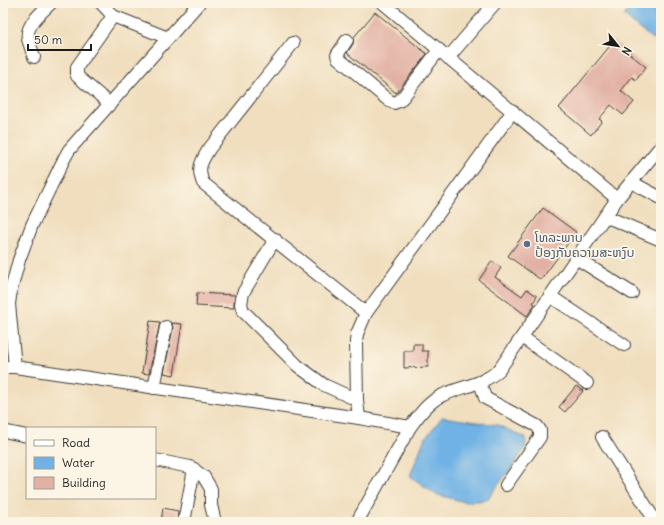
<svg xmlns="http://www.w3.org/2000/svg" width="664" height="525" viewBox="0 0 664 525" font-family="Delius,'Noto Sans Lao',sans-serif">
  <rect width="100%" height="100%" fill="#fcf5e5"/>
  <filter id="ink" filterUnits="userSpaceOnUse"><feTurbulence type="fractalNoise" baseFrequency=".025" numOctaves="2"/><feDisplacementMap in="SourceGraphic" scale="8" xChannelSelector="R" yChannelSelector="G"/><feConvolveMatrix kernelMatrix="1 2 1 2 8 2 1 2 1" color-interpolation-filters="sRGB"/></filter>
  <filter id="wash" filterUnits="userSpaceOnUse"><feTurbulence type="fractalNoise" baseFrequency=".012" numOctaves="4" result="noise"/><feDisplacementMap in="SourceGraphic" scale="16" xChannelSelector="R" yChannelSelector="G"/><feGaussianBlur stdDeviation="0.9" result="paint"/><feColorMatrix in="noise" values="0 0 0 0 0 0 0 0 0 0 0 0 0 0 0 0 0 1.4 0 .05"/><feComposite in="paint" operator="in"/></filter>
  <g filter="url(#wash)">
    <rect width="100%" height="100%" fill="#f0debe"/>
    <g fill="#70b2e5" stroke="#466780">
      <path d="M634,3H661V46L624,16Z"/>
      <path d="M442,417L498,425L526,438L525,449L487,500L465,502L435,494L410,476L424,440Z"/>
    </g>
    <g id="blocks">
      <g fill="#e2b1a4">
        <path d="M375,12L427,54L396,93L347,53L353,44L354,37Z"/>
        <path d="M614,41L646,67L636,80L632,77L621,91L634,102L623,115L611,105L599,119L602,121L591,135L559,108Z"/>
        <path d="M543,208L576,232L541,280L508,256Z"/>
        <path d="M492,261L501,268L495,277L522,296L527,289L537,296L533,303L535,304L527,316L479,280Z"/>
        <path d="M197,293L235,295L234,303V308L196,306Z"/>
        <path d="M150,321L160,322L149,374L142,373Z"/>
        <path d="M172,323L182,324L174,375L164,373L173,328Z"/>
        <path d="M413,344H422V351H428V367L404,368V351H413Z"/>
        <path d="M576,386L583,391L565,412L559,407Z"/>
        <path d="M163,508L178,511L177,522H161Z"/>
      </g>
    </g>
  </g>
  <g filter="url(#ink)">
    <use href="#blocks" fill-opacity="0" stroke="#3c3934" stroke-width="1"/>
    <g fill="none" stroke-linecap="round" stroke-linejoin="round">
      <defs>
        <g id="minor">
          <path d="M101,3L113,16L168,38"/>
          <path d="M383,3L617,199"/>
          <path d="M347,40L337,55L338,58L388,100L394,103L399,101L403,97L439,50"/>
          <path d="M293,43L209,149C201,162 197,168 203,183L366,313"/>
          <path d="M34,57C32,51 30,45 28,39C25,25 42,12 51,3"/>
          <path d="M448,58L495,3"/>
          <path d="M110,104L77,76V67L113,16"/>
          <path d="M631,182L661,198"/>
          <path d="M605,216L661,240"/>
          <path d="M275,239L243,293L241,304L243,311L298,366L324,385L357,400"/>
          <path d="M576,258L632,293"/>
          <path d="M550,296L624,345"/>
          <path d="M522,337L587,383"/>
          <path d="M3,367H15L359,418L410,427"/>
          <path d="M15,367L9,304L11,290L19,260L32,225L64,159L69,150L199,3"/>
          <path d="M480,382L485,398L537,426L540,430V437L506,485"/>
          <path d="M154,388L166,327"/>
          <path d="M359,418L357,400L356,342L357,334L366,313L513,111"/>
          <path d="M3,431L27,436"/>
          <path d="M602,437L656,522"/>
          <path d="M155,460L190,467L204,477L211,489V505L215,522"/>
          <path d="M184,522L194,469"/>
          <path d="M357,522L410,427C419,415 429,401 443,395C462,386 483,385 499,370L617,199L661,146"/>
        </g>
      </defs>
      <use href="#minor" stroke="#3c3934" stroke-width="14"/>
      <use href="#minor" stroke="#fff" stroke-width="12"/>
    </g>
  </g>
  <circle fill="#5c6f8a" stroke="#fcf5e5" stroke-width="1.5" cx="527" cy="244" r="4"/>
  <g text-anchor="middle" stroke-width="3.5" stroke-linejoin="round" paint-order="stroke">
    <g font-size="13" fill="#4e5e75" stroke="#fcf5e5" text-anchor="start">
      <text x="535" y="242">ໂທລະພາບ<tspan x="535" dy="15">ປ້ອງກັນຄວາມສະຫງົບ</tspan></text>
    </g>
  </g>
  <rect width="664" height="525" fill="none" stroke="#fcf5e5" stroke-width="16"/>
  <rect x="26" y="427" width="130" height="72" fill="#fcf5e5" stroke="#a29e95"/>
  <rect x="34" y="440" width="20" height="6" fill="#ffffff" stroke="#a29e95"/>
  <text x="62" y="447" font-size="12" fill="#1c1c1c">Road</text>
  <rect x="34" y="457" width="20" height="12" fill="#70b2e5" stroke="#a29e95"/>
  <text x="62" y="467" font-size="12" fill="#1c1c1c">Water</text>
  <rect x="34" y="477" width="20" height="12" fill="#e2b1a4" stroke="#a29e95"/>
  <text x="62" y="487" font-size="12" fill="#1c1c1c">Building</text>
  <g transform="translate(618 46) rotate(120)" stroke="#fcf5e5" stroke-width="3" paint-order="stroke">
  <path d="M0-3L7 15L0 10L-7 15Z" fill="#1c1c1c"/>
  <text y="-6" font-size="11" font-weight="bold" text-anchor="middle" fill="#1c1c1c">N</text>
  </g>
  <path d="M28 44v6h63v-6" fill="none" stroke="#1c1c1c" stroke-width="2"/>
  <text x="34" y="44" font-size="12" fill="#1c1c1c" stroke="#fcf5e5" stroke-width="3" paint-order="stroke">50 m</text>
</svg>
